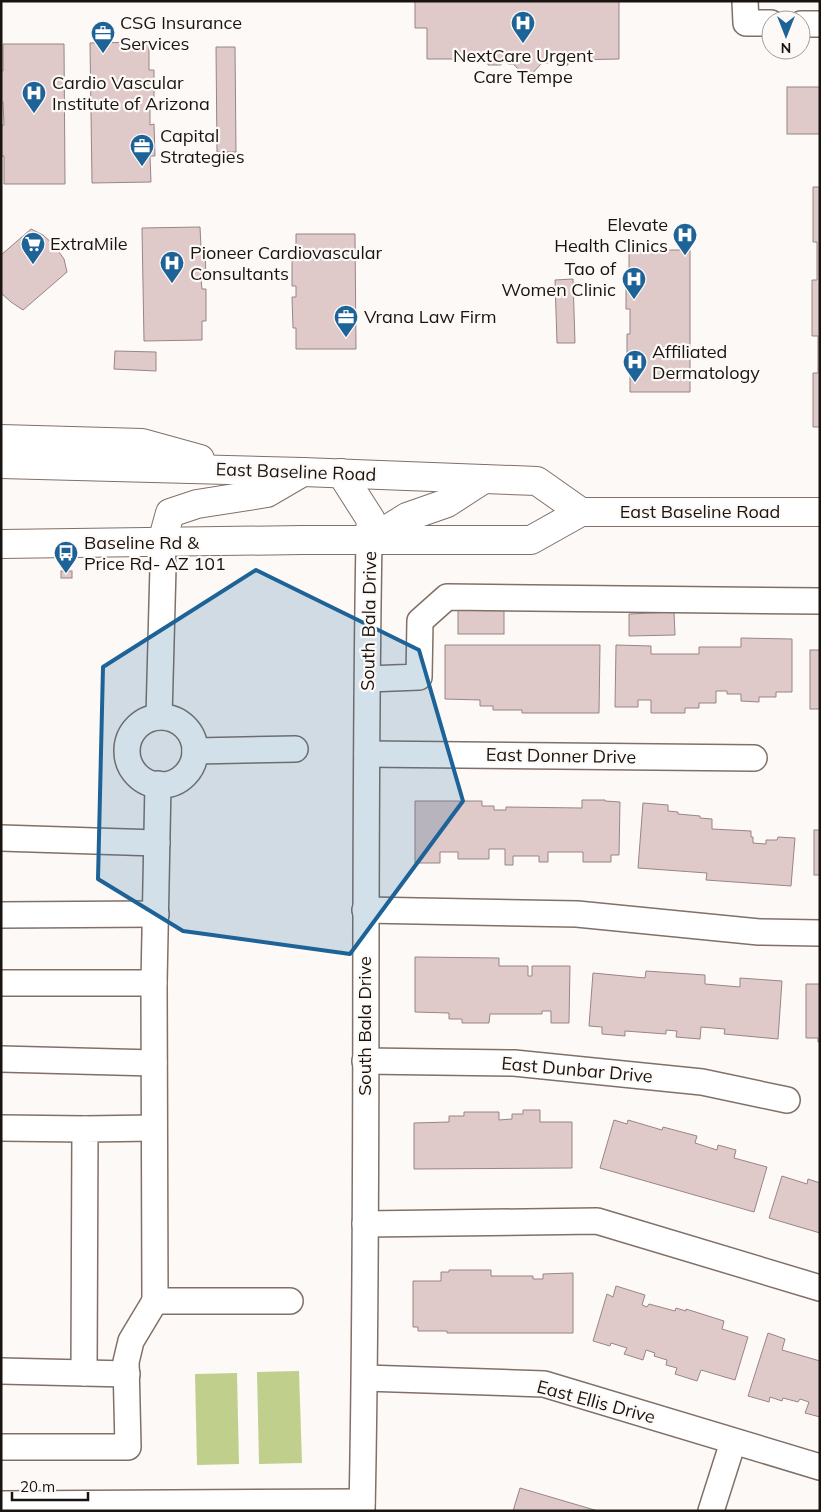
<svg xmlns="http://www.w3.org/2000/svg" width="821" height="1512" viewBox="0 0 821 1512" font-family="Mulish,sans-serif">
  <rect width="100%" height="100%" fill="#fdf9f7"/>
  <g fill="#c1cf8d">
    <path d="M299,1371L302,1463L259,1464L257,1372Z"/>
    <path d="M237,1373L239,1464L197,1465L195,1374Z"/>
  </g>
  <g fill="#dfc9c9" stroke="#998585">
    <path d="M415,1H619V59L568,60V65H557V60H548V63H542L528,78L513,64H508V60H501V65H488V59H427V28H415Z"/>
    <path d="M149,42V70H154V101H150V125L154,124L155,156H150L151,182L92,183L90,43Z"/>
    <path d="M3,44H64L65,184H4V156H1V125H4L3,102H1V71H3Z"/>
    <path d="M216,47H235L236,152H217Z"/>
    <rect x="787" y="87" width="33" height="47"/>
    <path d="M813,187H820V427H813V373H818V336H812V280H817V242H813Z"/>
    <path d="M200,227L201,247H205L206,278H201L202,289H206V321H202V340L144,341L142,228Z"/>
    <path d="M31,229L43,235L54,245L64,259L67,272L23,310L11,302L1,293V255Z"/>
    <path d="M296,234H355L356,349H296V328H293L292,297H296V286H292V256H296Z"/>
    <path d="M629,250H690V392H630V365H627V334H630V309H626V278H629Z"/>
    <path d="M573,279L575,343H557L555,280Z"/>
    <path d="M115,351L156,352V371L114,369Z"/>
    <rect x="61" y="571" width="11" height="7"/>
    <rect x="458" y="610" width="46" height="24"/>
    <path d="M674,612L675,635L629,636V614Z"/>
    <path d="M741,638L792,639V692H776V697H759V702L741,701V694H727V691H716V703H699V708H685V713H651V700H638V707H615L616,645L651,646V654H699V647H741Z"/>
    <path d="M445,645H600L599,713H522V710H493V706H480V700L445,699Z"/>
    <rect x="810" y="650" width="10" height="59"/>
    <path d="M582,800H605V801L620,802L619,855H611V862H583V852H548V862H539V856H513V865H505V849H489V859H458V852H440V863H415V801H482V806H494V810H506V807L582,808Z"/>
    <path d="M643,803L668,805V811L678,812V814L700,816V818L712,819V829L751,831V837H753V843L766,844V840H777L778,837L795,838L791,886L706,880L707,873L638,868Z"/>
    <rect x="814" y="830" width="6" height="45"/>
    <path d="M415,957L499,958V966H528V976H532V966H570L569,1023H551V1011H542V1014H490L489,1023H462V1019H449V1013L415,1012Z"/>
    <path d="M646,971L705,975V984L740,987V978L782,981L778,1039L724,1034L725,1029L701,1027L700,1039L676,1037L677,1031L666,1030V1034L625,1031V1036L602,1034V1027L589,1026L593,973L645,978Z"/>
    <path d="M806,984H820V1042H818V1038H806Z"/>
    <path d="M523,1110H540V1122H572V1168L414,1169V1123L449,1122V1116H464V1112H499V1120L512,1119V1114H523Z"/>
    <path d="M614,1120L627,1124L628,1120L662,1130L663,1127L697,1136L695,1143L717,1150L718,1145L736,1150L734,1158L767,1167L754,1212L600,1168Z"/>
    <path d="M782,1176L807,1184L808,1179L820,1183V1233L769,1218Z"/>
    <path d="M449,1270H491V1276H533V1279H543V1274L573,1273V1333H447V1331H418V1327H413V1281H441V1272H449Z"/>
    <path d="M616,1286L645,1295L642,1305L647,1307L649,1304L675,1311L676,1308L686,1311V1309L724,1321L722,1329L748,1337L735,1380L701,1370L697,1381L675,1374L677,1368L666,1365L667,1360L654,1356L655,1353L646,1350L643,1360L624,1354L627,1348L611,1343L610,1346L593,1341L607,1294L613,1297Z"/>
    <path d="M768,1333L785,1339L782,1350L820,1361V1417L805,1413L809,1402L800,1399L798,1402L783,1398L782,1401L770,1397L769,1402L748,1396Z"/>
    <path d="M520,1488L598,1511H513Z"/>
  </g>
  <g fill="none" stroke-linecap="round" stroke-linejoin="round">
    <defs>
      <g id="minor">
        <path d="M745,1L746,23H771"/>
        <path d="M801,24H820"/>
        <path d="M368,679L419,677L420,621L447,597L820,601"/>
        <path d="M159,717L163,567L162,542"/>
        <circle cx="161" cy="751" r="34"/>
        <path d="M195,751L295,749"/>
        <path d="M367,754L754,758"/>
        <path d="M1,838L157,843"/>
        <path d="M365,910L577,914L759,932L820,933"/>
        <path d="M1,915L156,914"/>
        <path d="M1,983H154L158,784"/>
        <path d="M154,983L155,1301H290"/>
        <path d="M1,1059L154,1063"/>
        <path d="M365,1061L514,1063L702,1082L787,1100"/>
        <path d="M1,1128L85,1129"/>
        <path d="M365,1224L597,1221L820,1288"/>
        <path d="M1,1371L127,1374"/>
        <path d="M84,1373L85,1129L154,1128"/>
        <path d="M365,1378L544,1384L820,1467"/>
        <path d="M1,1447H128L126,1362L131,1341L155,1301"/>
        <path d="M1,1504L362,1502"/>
        <path d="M362,1511C369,1187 363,864 369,541"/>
        <path d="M711,1511L733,1442"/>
      </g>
      <g id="major">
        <path d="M1,439L142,443L200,459"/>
        <path d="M1,464L303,472L537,481L581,512"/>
        <path d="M341,473L371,520L369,541"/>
        <path d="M370,540L407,517L447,503L484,479"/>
        <path d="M162,542L170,513L197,504L267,493L303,472"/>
        <path d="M1,544L302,540H531L581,512H820"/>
      </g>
    </defs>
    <use href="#minor" stroke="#807067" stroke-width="28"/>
    <use href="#major" stroke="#807067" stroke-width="30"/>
    <use href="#minor" stroke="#fff" stroke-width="25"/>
    <use href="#major" stroke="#fff" stroke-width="28"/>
  </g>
  <path fill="#1d6398" fill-opacity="0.2" stroke="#1d6398" stroke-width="4" stroke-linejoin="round" d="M256,570L419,650L463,801L350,954L183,931L98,879L103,667Z"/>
  <defs>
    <symbol id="hospital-pin" viewBox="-11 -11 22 30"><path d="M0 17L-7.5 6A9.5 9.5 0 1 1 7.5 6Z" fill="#1d6398" stroke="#fdf9f7"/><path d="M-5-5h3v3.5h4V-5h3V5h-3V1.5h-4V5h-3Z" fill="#fff"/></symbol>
    <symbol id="office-pin" viewBox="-11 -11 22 30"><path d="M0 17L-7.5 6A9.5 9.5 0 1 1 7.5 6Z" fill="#1d6398" stroke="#fdf9f7"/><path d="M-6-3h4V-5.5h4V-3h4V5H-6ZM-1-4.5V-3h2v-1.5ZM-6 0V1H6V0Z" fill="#fff"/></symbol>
    <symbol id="supermarket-pin" viewBox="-11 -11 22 30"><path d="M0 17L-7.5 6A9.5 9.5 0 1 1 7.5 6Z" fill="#1d6398" stroke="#fdf9f7"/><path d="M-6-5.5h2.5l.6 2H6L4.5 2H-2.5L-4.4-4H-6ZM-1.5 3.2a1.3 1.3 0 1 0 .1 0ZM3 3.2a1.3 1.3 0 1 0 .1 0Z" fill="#fff"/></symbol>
    <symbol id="bus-pin" viewBox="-11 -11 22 30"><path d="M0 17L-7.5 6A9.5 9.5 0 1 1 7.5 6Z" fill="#1d6398" stroke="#fdf9f7"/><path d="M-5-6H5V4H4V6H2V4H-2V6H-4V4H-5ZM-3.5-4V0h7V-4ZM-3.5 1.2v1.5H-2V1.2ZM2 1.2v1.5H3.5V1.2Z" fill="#fff"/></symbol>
  </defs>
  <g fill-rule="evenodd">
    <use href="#hospital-pin" x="509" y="9" width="28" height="38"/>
    <use href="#office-pin" x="89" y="19" width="28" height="38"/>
    <use href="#hospital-pin" x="20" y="79" width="28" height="38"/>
    <use href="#office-pin" x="128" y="132" width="28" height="38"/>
    <use href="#hospital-pin" x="671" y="221" width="28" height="38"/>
    <use href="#supermarket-pin" x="19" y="230" width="28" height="38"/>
    <use href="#hospital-pin" x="158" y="249" width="28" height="38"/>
    <use href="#hospital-pin" x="620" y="265" width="28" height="38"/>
    <use href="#office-pin" x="332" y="303" width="28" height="38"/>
    <use href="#hospital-pin" x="621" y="348" width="28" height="38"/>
    <use href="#bus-pin" x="52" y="539" width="28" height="38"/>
  </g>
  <g text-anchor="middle" stroke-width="4.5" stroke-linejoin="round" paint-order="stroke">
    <g font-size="18" fill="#1a1410" stroke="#fdf9f7" text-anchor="start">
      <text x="120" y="29">CSG Insurance<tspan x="120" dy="21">Services</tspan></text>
      <text x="523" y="62" text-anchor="middle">NextCare Urgent<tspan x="523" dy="21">Care Tempe</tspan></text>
      <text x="52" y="89">Cardio Vascular<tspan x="52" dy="21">Institute of Arizona</tspan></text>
      <text x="160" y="142">Capital<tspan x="160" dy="21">Strategies</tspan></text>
      <text x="668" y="231" text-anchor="end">Elevate<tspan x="668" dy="21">Health Clinics</tspan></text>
      <text x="50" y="250">ExtraMile</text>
      <text x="190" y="259">Pioneer Cardiovascular<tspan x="190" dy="21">Consultants</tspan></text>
      <text x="616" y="275" text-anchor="end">Tao of<tspan x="616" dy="21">Women Clinic</tspan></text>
      <text x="364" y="323">Vrana Law Firm</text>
      <text x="652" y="358">Affiliated<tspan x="652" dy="21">Dermatology</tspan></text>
      <text x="84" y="549">Baseline Rd &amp;<tspan x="84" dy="21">Price Rd- AZ 101</tspan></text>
    </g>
    <g font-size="18" fill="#1a1410" stroke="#fdf9f7">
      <text transform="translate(296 472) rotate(2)" y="6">East Baseline Road</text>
      <text x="700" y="518">East Baseline Road</text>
      <text transform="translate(369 621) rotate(-89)" y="6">South Bala Drive</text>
      <text transform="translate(561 756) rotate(1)" y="6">East Donner Drive</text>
      <text transform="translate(365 1026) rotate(-90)" y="6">South Bala Drive</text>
      <text transform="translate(577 1070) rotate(5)" y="6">East Dunbar Drive</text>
      <text transform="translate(596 1402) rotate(15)" y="6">East Ellis Drive</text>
    </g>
  </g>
  <rect width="821" height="1512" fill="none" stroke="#1a1410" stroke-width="5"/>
  <g transform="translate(786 35) rotate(180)"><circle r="24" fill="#fdf9f7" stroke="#a29d9b"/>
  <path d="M0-4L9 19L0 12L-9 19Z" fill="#1d6398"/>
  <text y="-8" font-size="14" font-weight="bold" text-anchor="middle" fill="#1a1410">N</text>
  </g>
  <path d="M12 1492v8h76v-8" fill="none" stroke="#1a1410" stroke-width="2.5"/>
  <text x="20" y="1492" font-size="15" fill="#1a1410" stroke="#fdf9f7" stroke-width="4" paint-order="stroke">20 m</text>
</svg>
